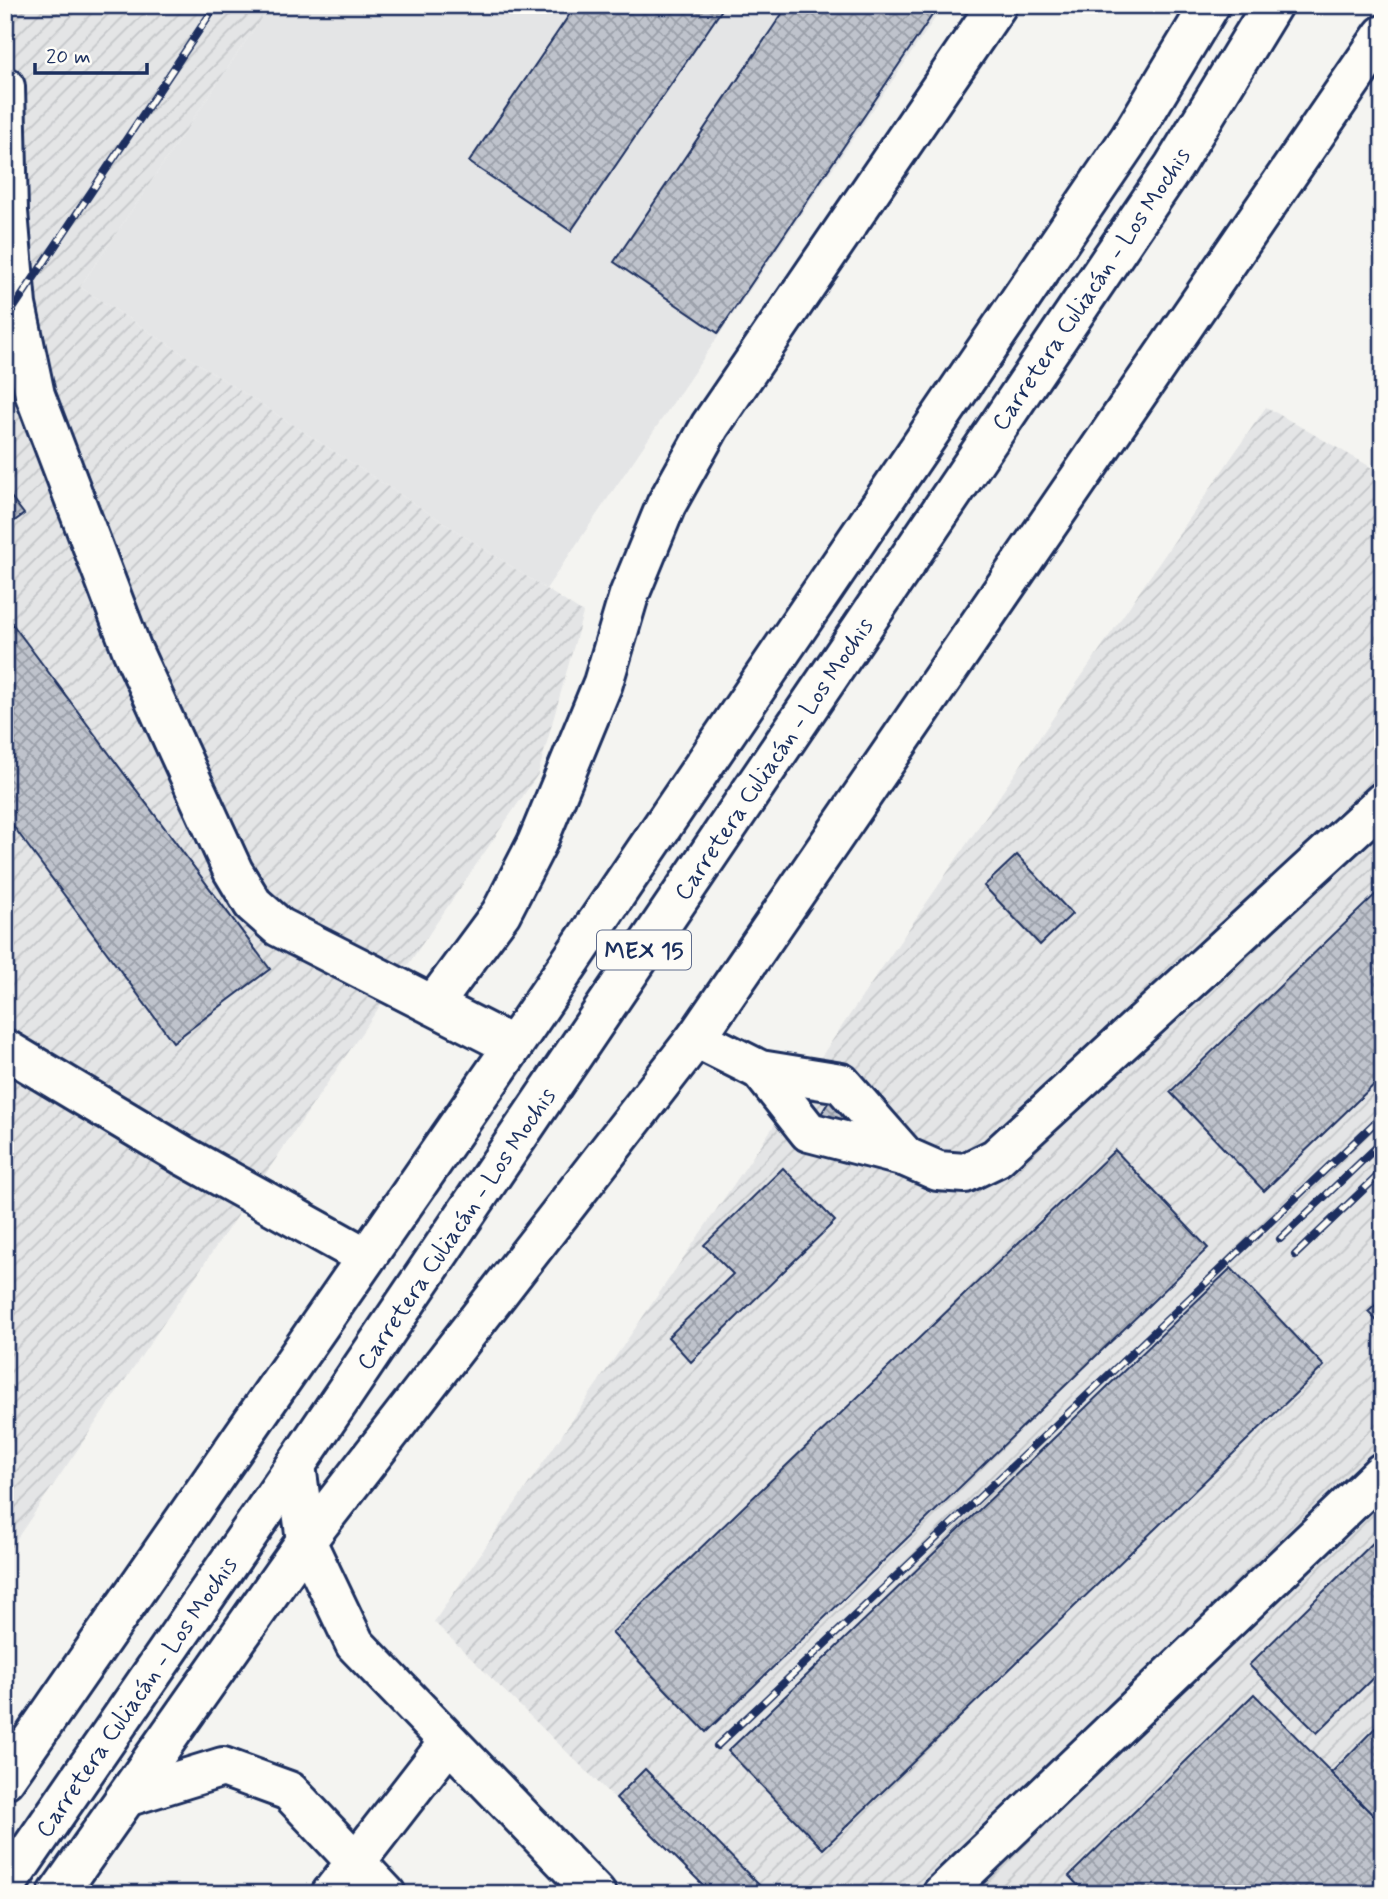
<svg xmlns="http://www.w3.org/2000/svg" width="1388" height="1899" viewBox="0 0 1388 1899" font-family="Mynerve,sans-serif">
  <defs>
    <pattern id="industrial-furrows" width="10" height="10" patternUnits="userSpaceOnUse" patternTransform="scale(1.75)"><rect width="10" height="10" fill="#e4e5e6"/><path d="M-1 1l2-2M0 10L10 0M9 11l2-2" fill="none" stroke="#c3c5c8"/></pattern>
    <pattern id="building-cross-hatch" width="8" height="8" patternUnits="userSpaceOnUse" patternTransform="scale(1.75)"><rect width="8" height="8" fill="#bfc3cc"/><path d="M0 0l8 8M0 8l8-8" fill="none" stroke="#9a9fa9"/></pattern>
  </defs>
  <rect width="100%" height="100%" fill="#f4f4f1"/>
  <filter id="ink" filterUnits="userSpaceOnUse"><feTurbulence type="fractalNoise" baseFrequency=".0143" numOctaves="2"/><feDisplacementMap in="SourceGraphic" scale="14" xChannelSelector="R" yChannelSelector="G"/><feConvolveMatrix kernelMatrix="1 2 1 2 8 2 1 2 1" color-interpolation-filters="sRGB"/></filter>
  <g filter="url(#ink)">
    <path fill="#e4e5e6" d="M270,5H944L546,589L80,287Z"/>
    <g fill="url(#industrial-furrows)">
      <path d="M5,5H270L80,287L583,613L538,774L5,1556Z"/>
      <path d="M1266,407L1383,474V1894H712L434,1622Z"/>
    </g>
    <g fill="url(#building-cross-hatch)" stroke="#1b2f5e" stroke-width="2">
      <path d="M576,5H725L571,231L469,162Z"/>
      <path d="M788,5H939L718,333L614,262Z"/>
      <path d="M5,489L24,514L5,528Z"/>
      <path d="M5,614L270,969L173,1042L5,815Z"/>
      <path d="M1017,855L1072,914L1040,945L984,886Z"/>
      <path d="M1383,887V1076L1264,1191L1170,1092Z"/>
      <path d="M832,1096L856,1112L844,1131L820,1116Z"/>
      <path d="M1115,1150L1208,1248L706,1732L612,1633Z"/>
      <path d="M783,1168L835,1221L691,1362L668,1337L733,1274L704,1245Z"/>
      <path d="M1231,1268L1324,1366L823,1849L728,1751Z"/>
      <path d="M1383,1298V1327L1368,1312Z"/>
      <path d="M1383,1533V1668L1317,1733L1249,1665Z"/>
      <path d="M1254,1694L1383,1825V1894H1086L1069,1876Z"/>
      <path d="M1378,1725L1383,1730V1825L1331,1773Z"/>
      <path d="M645,1769L768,1894H712L616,1798Z"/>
    </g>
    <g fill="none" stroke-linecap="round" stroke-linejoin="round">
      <defs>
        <g id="minor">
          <path d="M5,87L8,212L16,305L35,395L132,650L233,871L253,904L279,927L513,1046"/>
          <path d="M433,1005L501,913L537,843L603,683L629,595L666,505L710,426L997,5"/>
          <path d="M696,1038L760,1070L841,1083L906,1157"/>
          <path d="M5,1049L184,1156L366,1257"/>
          <path d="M760,1070L809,1132L906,1157L938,1171L965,1173L996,1158L1383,802"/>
          <path d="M296,1465L306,1541L355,1644L596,1894"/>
          <path d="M129,1796L223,1767L289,1791L386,1894"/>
          <path d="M58,1894L306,1541L696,1038L1383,35"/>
          <path d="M331,1894L448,1743"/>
          <path d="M942,1894L1383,1472"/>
        </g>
        <g id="highway">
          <path d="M5,1779L513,1046L1130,138L1210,5"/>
          <path id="s1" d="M5,1887L296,1465L1174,166L1272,5"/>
        </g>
      </defs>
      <use href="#minor" stroke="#1b2f5e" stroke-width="44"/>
      <use href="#highway" stroke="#1b2f5e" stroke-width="44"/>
      <use href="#minor" stroke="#fdfcf7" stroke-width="38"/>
      <use href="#highway" stroke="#fdfcf7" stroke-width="38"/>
      <defs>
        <g id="rail">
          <path d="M5,321L216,5"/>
          <path d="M1280,1239L1383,1141"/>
          <path d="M1295,1255L1383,1171"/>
          <path d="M717,1746L1383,1115"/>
        </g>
      </defs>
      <use href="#rail" stroke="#1b2f5e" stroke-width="8"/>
      <use href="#rail" stroke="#fdfcf7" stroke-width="5" stroke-dasharray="16" stroke-linecap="butt"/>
    </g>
  </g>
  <g text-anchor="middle" stroke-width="5" stroke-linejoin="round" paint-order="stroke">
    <rect fill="#fdfcf7" stroke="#5f6c8c" stroke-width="2" x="597" y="930.5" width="94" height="39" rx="5"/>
    <g font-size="23" font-weight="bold" fill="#1b2f5e">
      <text x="644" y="958">MEX 15</text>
    </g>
    <g font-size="24" fill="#1b2f5e" stroke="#fdfcf7">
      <text dy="8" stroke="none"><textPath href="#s1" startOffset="1932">Carretera Culiacán - Los Mochis</textPath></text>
      <text dy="8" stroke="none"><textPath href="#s1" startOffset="1365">Carretera Culiacán - Los Mochis</textPath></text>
      <text dy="8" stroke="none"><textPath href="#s1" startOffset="798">Carretera Culiacán - Los Mochis</textPath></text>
      <text dy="8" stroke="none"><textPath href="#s1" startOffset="231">Carretera Culiacán - Los Mochis</textPath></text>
    </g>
  </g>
  <rect width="1388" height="1899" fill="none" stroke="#fdfcf7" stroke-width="28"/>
  <rect x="14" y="14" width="1360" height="1871" fill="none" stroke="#1b2f5e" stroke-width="2.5" filter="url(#ink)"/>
  <path d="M35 63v10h112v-10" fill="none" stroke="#1b2f5e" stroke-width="3.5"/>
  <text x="46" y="63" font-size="21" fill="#1b2f5e" stroke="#fdfcf7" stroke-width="5" paint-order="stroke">20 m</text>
</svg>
